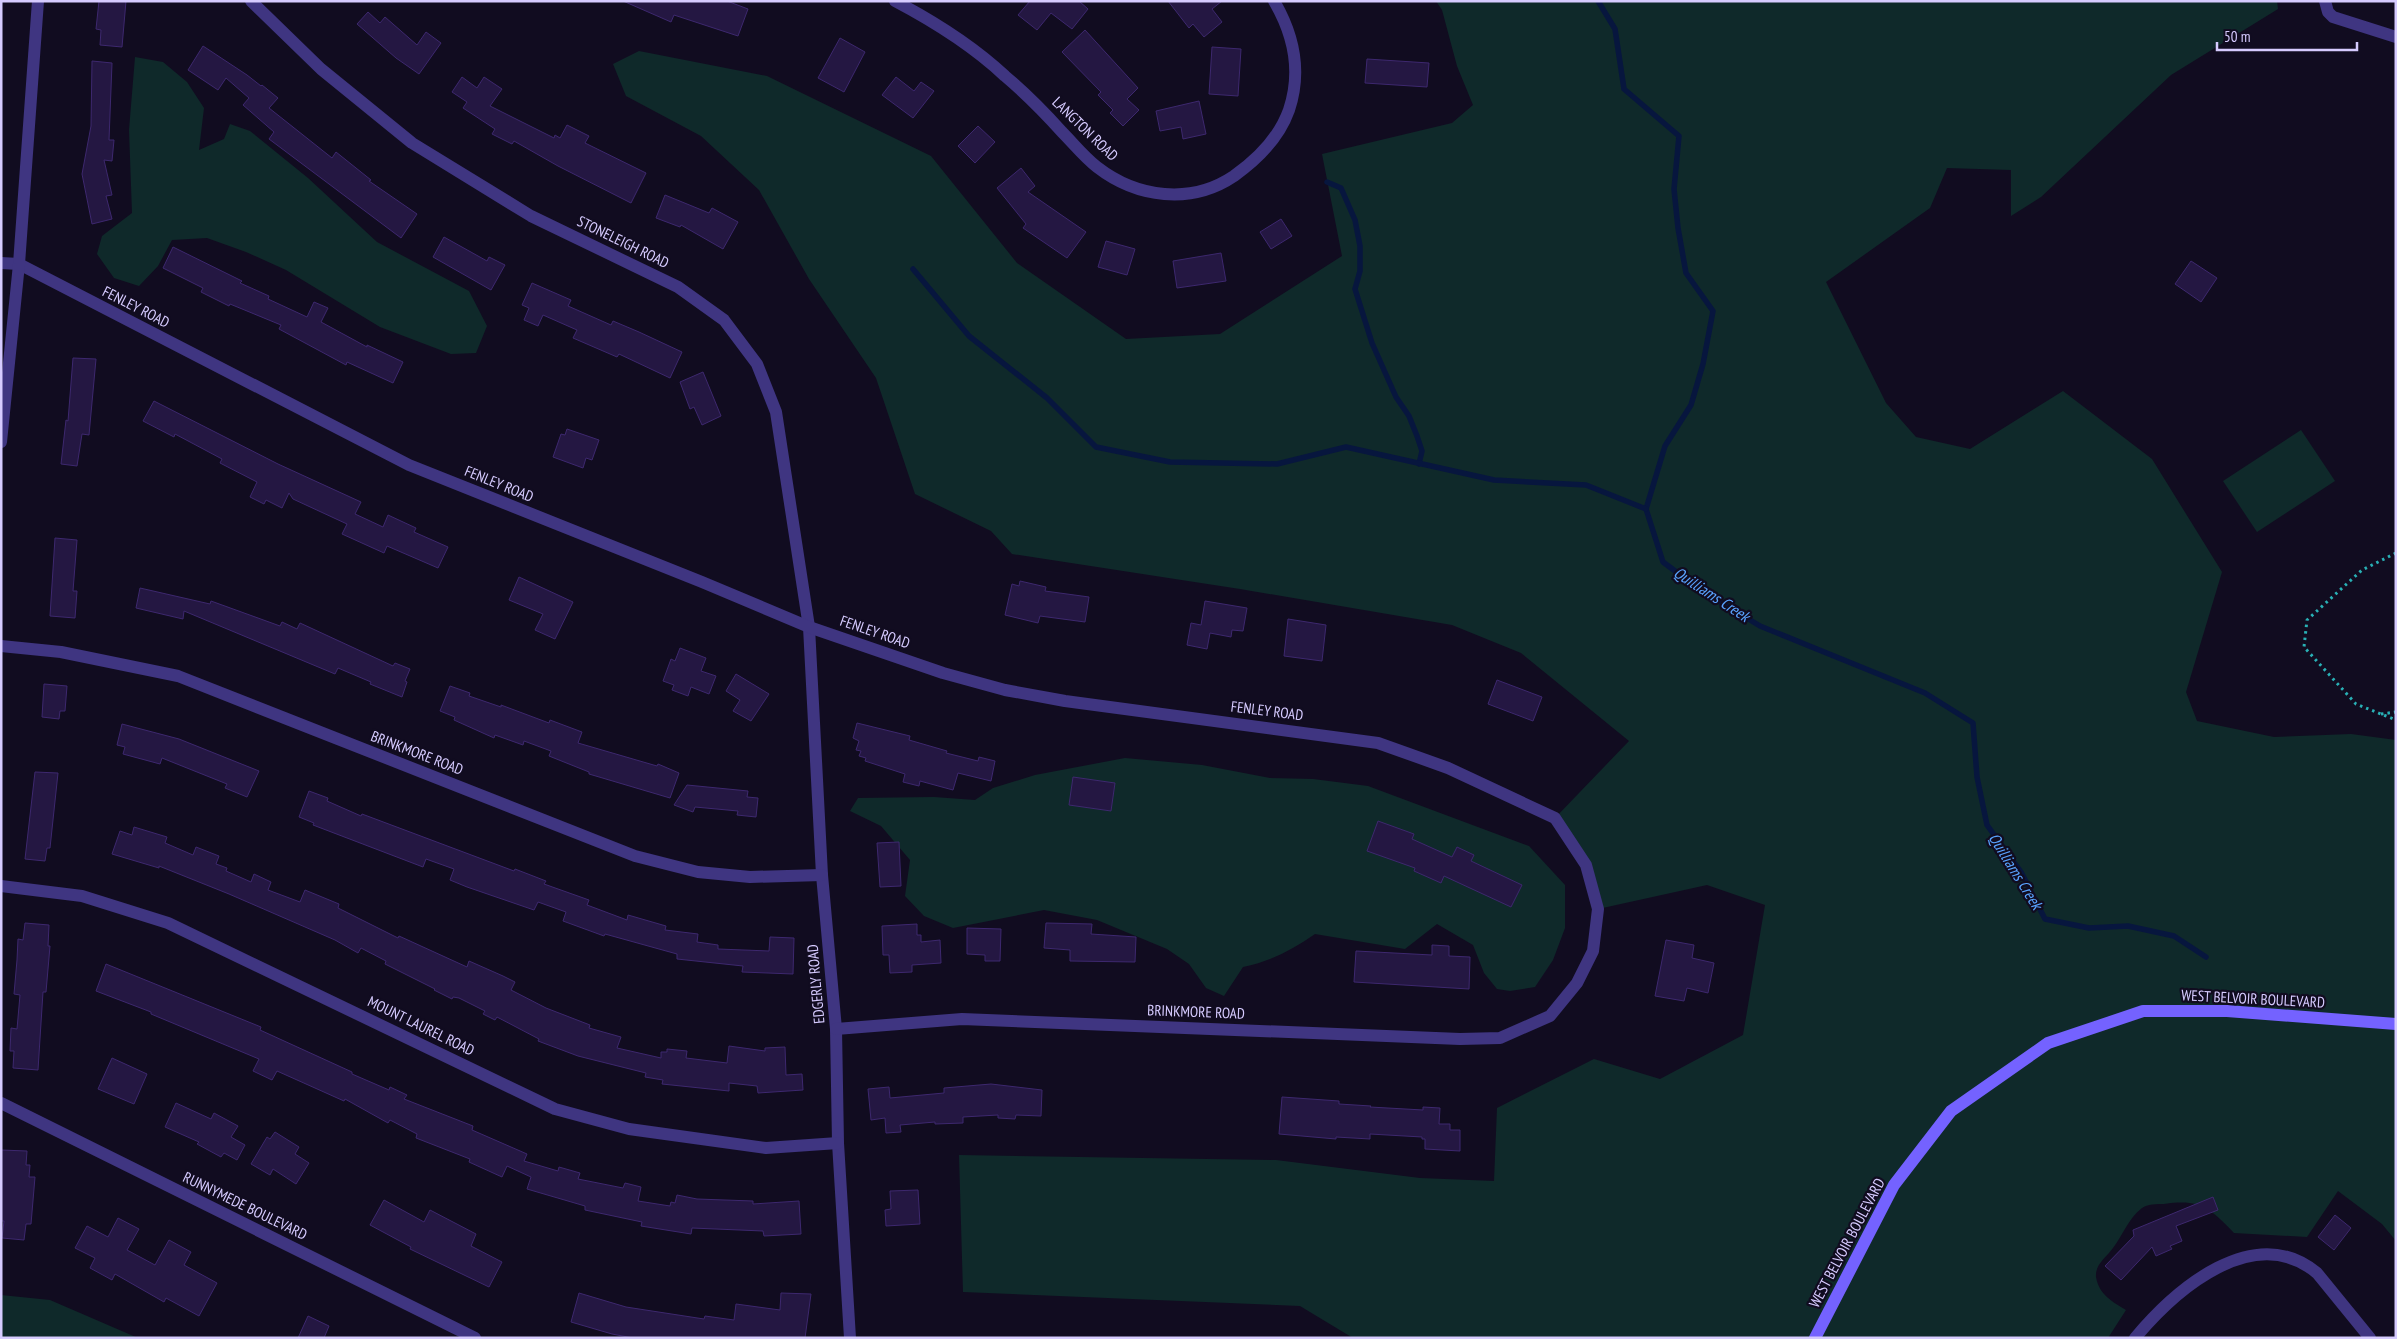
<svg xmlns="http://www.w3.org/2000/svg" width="2397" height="1339" viewBox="0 0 2397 1339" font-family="'PT Sans Narrow',sans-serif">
  <rect width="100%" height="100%" fill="#110c20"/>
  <g fill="#0f292a">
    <path d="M1436,1H2277L2278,9L2171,75L2041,197L2011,216V170L1947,168L1930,208L1826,282L1886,403L1916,437L1970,449L2063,391L2152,459L2222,572L2186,692L2197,721L2274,737L2351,734L2396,740V1241L2382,1224L2338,1191L2307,1237L2234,1233C2209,1207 2200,1199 2164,1204C2157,1204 2147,1204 2142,1208C2128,1219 2123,1235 2113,1248C2106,1258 2095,1264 2096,1277C2099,1295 2113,1302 2126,1310L2108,1338H1353L1300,1306L963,1292L959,1155L1276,1160L1420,1178L1494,1181L1497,1108L1594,1059L1660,1079L1743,1035L1765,905L1707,885L1598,909L1586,865L1555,818L1629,741L1521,653L1452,625L1240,589L1012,554L991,531L915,494L876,378L809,279L759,190L701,136L626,96L613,64L639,51L767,76L931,156L1017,263L1126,339L1220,334L1342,256L1322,154L1452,123L1473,105L1457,66L1442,10Z"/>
    <path d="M135,57L163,62L187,82L204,108L199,150L224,139L230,124L250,131L308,178L377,242L469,291L487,326L476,353L451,354L380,327L286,270L246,252L207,238L172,240L158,266L139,286L114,278L97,254L102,236L132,213L129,130Z"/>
    <path d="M2301,430L2335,481L2257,532L2223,481Z"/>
    <path d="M1125,758L1202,765L1270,778L1313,779L1368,786L1529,846L1565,885V928L1553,960L1535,987L1510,991L1497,989L1484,973L1473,945L1437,924L1405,949L1315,934C1292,950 1271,961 1243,967L1224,996L1206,988L1189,964L1167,949L1097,920L1044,910L953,928L924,916L905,896L910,860L881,826L850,811L858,798L934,797L975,800L993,788L1035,775Z"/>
    <path d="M1,1295L50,1300L138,1338H1Z"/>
  </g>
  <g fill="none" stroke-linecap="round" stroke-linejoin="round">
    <g stroke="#07163e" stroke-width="5.5">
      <path d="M1598,1L1615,29L1624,89L1679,136L1674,189L1678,228L1686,273L1713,311L1703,364L1691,405L1665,446L1646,509L1663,562L1702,591L1760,626L1925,693L1973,723L1977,777L1987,825L2021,872L2045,919L2089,928L2128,926L2174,936L2206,957"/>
      <path d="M1327,182L1341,188L1355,220L1360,246V271L1355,289L1372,343L1396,397L1409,416L1417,436L1422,451L1419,464"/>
      <path d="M913,269L969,336L1047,398L1096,447L1170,462L1277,464L1346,447L1494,480L1586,485L1646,509"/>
    </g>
  </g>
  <g fill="#241742" stroke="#3d286e">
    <path d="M99,1H126L122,47L100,45L101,30L96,29Z"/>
    <path d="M623,1H727L748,9L738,36L674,15L671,22Z"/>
    <path d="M1030,1H1079L1088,9L1072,29L1051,13L1037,30L1018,15Z"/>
    <path d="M1168,1H1222L1212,9L1222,22L1204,37L1193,24L1189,28Z"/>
    <path d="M368,12L380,23L385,17L417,45L426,32L441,43L419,74L396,58L357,24Z"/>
    <path d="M1085,30L1138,88L1127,99L1139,110L1123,126L1110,113L1113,110L1098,95L1101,92L1062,52Z"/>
    <path d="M840,38L865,52L844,92L818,78Z"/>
    <path d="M203,46L247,75L261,86L262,85L278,98L269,108L332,158L336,152L371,180L369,181L417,214L401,238L269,139L274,132L243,105L249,98L226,78L218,90L188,70Z"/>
    <path d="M1212,47L1241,49L1238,96L1209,94Z"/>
    <path d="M1367,59L1429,63L1427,87L1365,83Z"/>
    <path d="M92,61L112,63L109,140H114L112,161L104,160L112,195L106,196L112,219L92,224L82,174L91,126Z"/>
    <path d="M462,77L477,88L484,77L502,89L490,106L554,138L555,135L560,138L567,125L589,136L585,143L646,173L631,203L558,166L514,141L512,144L492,134L495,129L463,108L467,102L452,92Z"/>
    <path d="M896,77L914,91L921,82L934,91L913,118L882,95Z"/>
    <path d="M1199,101L1206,134L1183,139L1181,127L1160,131L1156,111Z"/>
    <path d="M978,126L995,142L975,163L958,146Z"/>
    <path d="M1021,168L1035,186L1028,192L1086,232L1067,258L1023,228L1026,224L997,188Z"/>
    <path d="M665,195L709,213L712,208L738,222L723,249L681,225L680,227L656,218Z"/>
    <path d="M1281,219L1292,236L1271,249L1260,232Z"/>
    <path d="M444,237L487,261L489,257L505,265L491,290L433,257Z"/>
    <path d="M1106,241L1135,249L1127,275L1098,267Z"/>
    <path d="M173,247L242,281L240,283L269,296L268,299L307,317L314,302L328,308L321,322L367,347V345L403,362L393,383L347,362L346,365L279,329L281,325L230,304L229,306L201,292L203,288L163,268Z"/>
    <path d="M1221,253L1226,281L1177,288L1173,261Z"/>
    <path d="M2191,261L2217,278L2201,302L2175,284Z"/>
    <path d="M532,283L571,300L568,306L611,325L613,321L639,332L682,352L670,378L619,354L617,357L573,338L577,330L543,315L538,326L524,320L529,308L522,305Z"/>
    <path d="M73,358L96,359L89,435L82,434L77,466L61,464L66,420L68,421Z"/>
    <path d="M703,372L721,416L702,425L694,407L690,409L680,382Z"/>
    <path d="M154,401L278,464L361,502L355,514L383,527L388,515L416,528L414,532L448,547L438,568L387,546L384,553L342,534L347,524L293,499L289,493L282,508L266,500L264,504L250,497L257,482L220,463L222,459L175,434L174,437L143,421Z"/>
    <path d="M567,429L599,440L592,460L586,458L583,468L553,457L561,434L565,435Z"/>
    <path d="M55,538L77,540L73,591H77L75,618L50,616Z"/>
    <path d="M519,577L573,602L555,639L535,630L543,614L509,600Z"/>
    <path d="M1020,581L1046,587L1045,591L1089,597L1085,622L1040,616L1038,623L1005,615L1012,584L1019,586Z"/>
    <path d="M140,588L210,604L211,601L280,626L282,622L297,629L300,623L393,666L395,663L410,669L405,681L407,682L402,697L370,684L371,682L338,668L335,674L184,611L183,619L136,608Z"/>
    <path d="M1205,601L1247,608L1243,631L1232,630L1231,637L1210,633L1207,649L1187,645L1191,623L1201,625Z"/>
    <path d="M1288,619L1326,625L1322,661L1284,656Z"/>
    <path d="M680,648L706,658L701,671L716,676L709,694L691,687L688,696L672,690L674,685L663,681L671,659L675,661Z"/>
    <path d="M736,674L769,694L751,721L733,711L740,700L726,691Z"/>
    <path d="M1497,680L1542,697L1533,721L1488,704Z"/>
    <path d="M44,684L67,686L65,711H60L59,719L42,717Z"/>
    <path d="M450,686L470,693L469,696L501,707V705L549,723L550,720L582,732L578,743L657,766L658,764L679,773L670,798L589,774V772L549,756L551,751L524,741L523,745L495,735L494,738L454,720L455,717L440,711Z"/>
    <path d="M857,723L910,736L909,740L947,751L946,753L978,761L979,757L995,761L991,781L958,773L953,790L920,781L919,786L903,782L905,774L865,761L866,758L859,756L861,751L856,750L859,741L853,738Z"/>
    <path d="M122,724L179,739L259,771L247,797L225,788L227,784L162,758L160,764L123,754L125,747L117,745Z"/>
    <path d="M35,772L58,773L50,848H47L45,861L25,859Z"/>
    <path d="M1073,777L1115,783L1111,811L1069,805Z"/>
    <path d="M687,785L748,791L747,797L758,798L756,817L737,815L738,811L695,807L693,812L674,805Z"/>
    <path d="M309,791L328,798L327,801L361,816L362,814L514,871L515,869L546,881L544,884L589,900L587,905L627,920L628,915L666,926L665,930L698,934L697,942L718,945V949L769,951L770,937L794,938L793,974L742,972L743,966L677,959V954L605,934L604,936L563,921L566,912L538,902L534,910L467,887L450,880L454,869L426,859L423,867L313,825L314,823L299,817Z"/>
    <path d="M1378,821L1414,834L1412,839L1452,857L1457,847L1474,855L1471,861L1522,885L1511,907L1444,876L1441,883L1414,871L1415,868L1367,851Z"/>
    <path d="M134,827L167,837L165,843L193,855L196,847L219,856L216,864L227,868L226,871L251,882L254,874L271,882L268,890L300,902L305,890L339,904L338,908L398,938L399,936L467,967L469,961L503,976L515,982L511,990L546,1008L590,1025L589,1028L621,1037L617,1048L661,1058V1052H667V1049L687,1051L686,1058L727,1063L729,1046L765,1051V1048L785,1047L786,1075L802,1074L803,1090L758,1093L757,1086L729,1083V1091L662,1084L663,1080L645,1077L646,1073L578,1056L538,1041L539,1039L497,1017L495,1020L483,1014L485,1011L459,998L453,997L452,999L434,990L435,989L385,964L386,961L361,948L358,953L335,940L229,894L159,866V868L112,854L120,831L132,835Z"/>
    <path d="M899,842L901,886L880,887L877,843Z"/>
    <path d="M25,923L49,925L48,946H50L46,992H43L38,1070L13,1068L14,1051H10L11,1028L17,1029L20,995L14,994L17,960L18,939L23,940Z"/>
    <path d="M1046,923L1092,924L1091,934L1136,937L1135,962L1070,961V950L1044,948Z"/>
    <path d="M917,924V935H921V942L940,940L941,963L912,965V972L890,973L889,955H883L882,926Z"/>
    <path d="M967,928L1001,929L1000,961H985V955L967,954Z"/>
    <path d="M1666,940L1694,945L1692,958L1714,963L1708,993L1687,988L1684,1001L1655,996Z"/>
    <path d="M1432,945L1449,946V956L1470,957L1469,989L1354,982L1356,951L1432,955Z"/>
    <path d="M106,964L261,1027L260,1030L352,1072V1074L389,1090L390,1087L407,1095L404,1099L473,1126L472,1130L527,1154L524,1161L558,1171L559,1167L580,1173L578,1179L623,1188L625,1183L641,1187L638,1201L670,1206L671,1202L675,1203L677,1195L697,1199L753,1201V1204L799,1201L801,1234L764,1236L763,1231L692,1228L691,1234L641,1226L642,1222L585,1210V1206L527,1189L531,1177L507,1166L502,1177L469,1162L470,1159L416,1138L417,1134L390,1120L388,1123L345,1099L344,1101L277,1071L272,1080L253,1071L259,1059L151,1014V1012L96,991Z"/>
    <path d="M112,1058L147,1074L134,1104L98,1089Z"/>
    <path d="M991,1084L1042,1090L1041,1116L1016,1115L1015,1119L998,1118V1115L963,1117V1123L935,1124V1122L900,1125L901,1132L886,1133L885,1118L871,1120L868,1089L889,1087L890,1098L944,1093V1088Z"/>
    <path d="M1282,1097L1339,1101V1104L1371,1106L1370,1107L1423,1110V1107L1440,1108L1439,1124H1450V1130H1460V1151L1425,1149V1139H1422V1137L1370,1134V1139L1336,1137V1139L1279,1134Z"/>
    <path d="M176,1103L211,1119L214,1113L238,1126L231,1137L245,1145L237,1160L224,1153L221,1157L197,1144L199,1142L165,1127Z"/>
    <path d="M275,1132L299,1147L295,1154L309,1163L296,1184L273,1169L270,1175L251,1164L267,1137L270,1139Z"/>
    <path d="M1,1150L27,1151L26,1165H30L29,1177H35L31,1224H26L24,1240L2,1238L4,1221H1Z"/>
    <path d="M918,1190L920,1224L886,1226L885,1210L891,1209L890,1191Z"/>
    <path d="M2213,1197L2218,1210L2176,1226L2182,1241L2170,1246L2172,1249L2156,1256L2152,1247L2121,1280L2105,1266L2134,1236L2133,1230Z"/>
    <path d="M384,1200L424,1222L430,1210L476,1234L471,1246L502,1262L489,1287L410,1249L411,1247L370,1225Z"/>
    <path d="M2335,1215L2351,1228L2334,1250L2318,1237Z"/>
    <path d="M118,1218L139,1229L127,1250L155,1265L169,1240L191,1252L184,1265L217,1283L199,1316L166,1298L164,1302L115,1274L112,1280L90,1268L95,1258L75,1248L87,1226L108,1237Z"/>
    <path d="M579,1293L626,1307L704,1319L705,1316L734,1320L736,1304L780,1310L781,1293L811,1294L805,1338H633L612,1334L571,1322Z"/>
    <path d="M308,1316L329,1326L324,1338H298Z"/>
  </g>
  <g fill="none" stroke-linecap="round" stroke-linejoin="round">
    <g stroke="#29b0b5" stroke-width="3" stroke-dasharray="2.5 4" stroke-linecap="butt">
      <path d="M2396,553L2362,570L2307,620L2304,647L2356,704L2396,720"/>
      <path d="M2381,714L2396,712"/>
    </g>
    <g stroke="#3f3581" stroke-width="12">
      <path d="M251,1L321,69L412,143L531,216L678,287L724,320L757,364L776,412L809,627L822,875L836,1029L838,1143L850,1338"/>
      <path d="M895,1C933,21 974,47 1005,76C1025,93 1044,112 1062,132C1073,143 1084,157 1097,167C1137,198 1191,205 1234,176C1258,159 1279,138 1289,110C1302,71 1294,35 1274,1"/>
      <path d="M2325,1L2328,12L2333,17L2396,37"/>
      <path d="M1,263L19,264L409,465L702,582L809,627L943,673L1005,690L1065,701L1378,743L1448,768L1555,818L1586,865L1598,909L1593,951L1577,983L1550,1016L1500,1038L1460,1039L962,1019L836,1029"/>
      <path d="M1,442L19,264L38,1"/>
      <path d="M1,646L61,652L178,676L635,856L698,872L750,877L822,875"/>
      <path d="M1,886L82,896L168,923L555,1109L629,1129L766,1148L838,1143"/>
      <path d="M1,1103L475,1338"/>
      <path d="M2135,1338C2176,1289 2254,1221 2317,1273L2370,1338"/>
    </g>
    <path stroke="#7462ff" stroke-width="12" d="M1815,1338L1894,1185L1951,1111L2048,1043L2143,1011H2227L2396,1024"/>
  </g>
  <g text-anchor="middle" stroke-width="4.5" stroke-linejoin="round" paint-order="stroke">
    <g font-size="15" fill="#d6cbff" stroke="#110c20">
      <text transform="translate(1085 129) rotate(44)" y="5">LANGTON ROAD</text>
      <text transform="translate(623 242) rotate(26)" y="5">STONELEIGH ROAD</text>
      <text transform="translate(136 307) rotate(27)" y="5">FENLEY ROAD</text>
      <text transform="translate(499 484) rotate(22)" y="5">FENLEY ROAD</text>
      <text transform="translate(875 632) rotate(19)" y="5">FENLEY ROAD</text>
      <text transform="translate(1267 711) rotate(7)" y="5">FENLEY ROAD</text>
      <text transform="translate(417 753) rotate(21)" y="5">BRINKMORE ROAD</text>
      <text transform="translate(816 984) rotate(-95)" y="5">EDGERLY ROAD</text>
      <text transform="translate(2253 999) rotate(3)" y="5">WEST BELVOIR BOULEVARD</text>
      <text transform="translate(1196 1012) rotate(2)" y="5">BRINKMORE ROAD</text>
      <text transform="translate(421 1026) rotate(26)" y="5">MOUNT LAUREL ROAD</text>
      <text transform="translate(245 1206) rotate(26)" y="5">RUNNYMEDE BOULEVARD</text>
      <text transform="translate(1847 1243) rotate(-62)" y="5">WEST BELVOIR BOULEVARD</text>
    </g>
    <g font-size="16" font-style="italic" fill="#59a3ff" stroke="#110c20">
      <text transform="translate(1712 594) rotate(33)" y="6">Quilliams Creek</text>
      <text transform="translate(2016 871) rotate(58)" y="6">Quilliams Creek</text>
    </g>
  </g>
  <rect width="2397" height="1339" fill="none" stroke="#d6cbff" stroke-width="5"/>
  <path d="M2217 42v8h140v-8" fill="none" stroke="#d6cbff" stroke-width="2.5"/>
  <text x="2224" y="42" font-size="15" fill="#d6cbff" stroke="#110c20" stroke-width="4" paint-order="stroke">50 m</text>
</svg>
